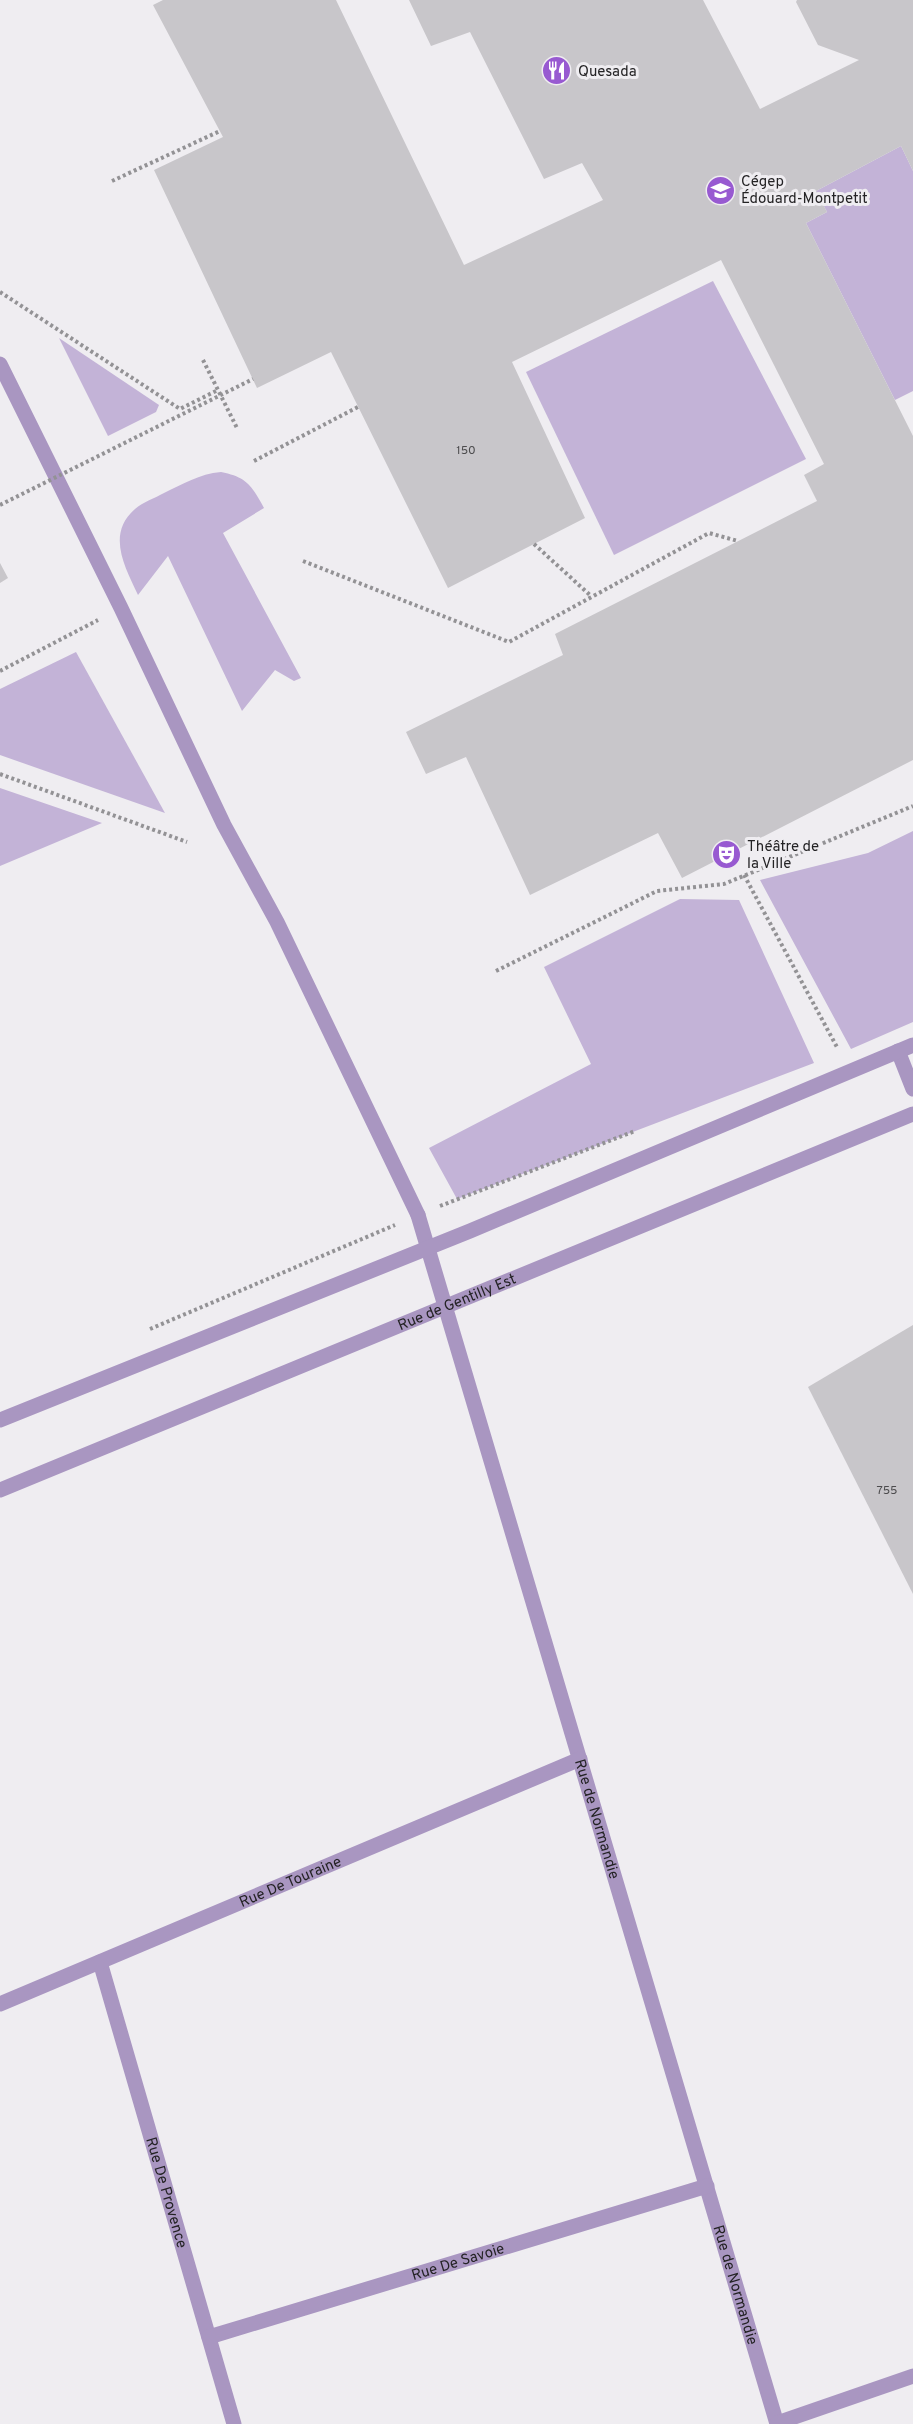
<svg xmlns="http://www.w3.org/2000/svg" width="913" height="2424" viewBox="0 0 913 2424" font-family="Overpass,sans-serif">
  <rect width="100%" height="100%" fill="#efedf1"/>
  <g fill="#c3b3d7">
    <path d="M901,146L913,171V391L895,400L806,223L827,212L816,191Z"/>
    <path d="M713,281L806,459L614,555L526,372Z"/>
    <path d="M59,338L159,405L156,412L108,436Z"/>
    <path d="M221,472C247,477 252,486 264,508L223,533L301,678L294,681L275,670L242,711L168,556L138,595C125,567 106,534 135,509C143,502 155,498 164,493C183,484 199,474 221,472Z"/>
    <path d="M76,652L165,813L0,755V689Z"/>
    <path d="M0,788L102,823L0,866Z"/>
    <path d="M913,831V1022L851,1049L760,880L868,853Z"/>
    <path d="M680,899L739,900L814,1063L457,1199L429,1148L591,1064L544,967Z"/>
  </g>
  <g fill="#c8c6ca">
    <path d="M163,0H336L464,265L603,200L582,163L544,179L470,32L431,46L409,0H703L760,109L859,60L818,45L796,2L797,0H913V171L901,146L816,191L827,212L806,223L913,436V760L682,878L658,833L530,895L466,757L426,774L406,732L563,655L555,634L817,501L804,475L824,464L721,260L512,362L585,518L448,588L331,352L257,388L154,170L223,137L153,5Z"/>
    <path d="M0,563L8,578L0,583Z"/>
    <path d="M913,1325V1594L808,1387Z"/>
  </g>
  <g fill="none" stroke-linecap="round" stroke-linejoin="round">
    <g stroke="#939295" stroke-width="4" stroke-dasharray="3 3" stroke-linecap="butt">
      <path d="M112,181L220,131"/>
      <path d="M0,292L180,409L218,390"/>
      <path d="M203,360L237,428"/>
      <path d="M254,461L358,407"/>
      <path d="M534,544L591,596"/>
      <path d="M303,561L509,642L709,533L738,541"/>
      <path d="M0,671L98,620"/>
      <path d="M0,774L187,842"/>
      <path d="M744,875L838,1049"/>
      <path d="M496,971L657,891L724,884L913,806"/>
      <path d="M440,1206L635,1131"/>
      <path d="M150,1329L395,1225"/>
    </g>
    <g stroke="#a996c1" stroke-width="15">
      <path d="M0,364L121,608L224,825L277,922L418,1215"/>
      <path d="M898,1051L913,1089"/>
    </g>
    <g stroke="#a996c1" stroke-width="15">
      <path id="s1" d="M418,1215L777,2424"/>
      <path id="s2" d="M100,1962L234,2424"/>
      <path id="s3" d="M0,2004L580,1759"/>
      <path id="s4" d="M209,2337L707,2186"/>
      <path d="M777,2423L913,2376"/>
    </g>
    <g stroke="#a996c1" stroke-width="15">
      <path d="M0,1420L470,1231L913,1045"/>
      <path id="s5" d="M0,1490L913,1114"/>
    </g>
    <path stroke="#939295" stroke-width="4" stroke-dasharray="3 3" stroke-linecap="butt" d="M0,505L253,379"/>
  </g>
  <defs>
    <symbol id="restaurant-disc" viewBox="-11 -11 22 22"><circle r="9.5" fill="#985ad1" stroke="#efedf1"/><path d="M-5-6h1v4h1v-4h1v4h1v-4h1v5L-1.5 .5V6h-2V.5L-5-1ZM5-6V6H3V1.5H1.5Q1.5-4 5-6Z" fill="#fff"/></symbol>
    <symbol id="university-disc" viewBox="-11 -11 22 22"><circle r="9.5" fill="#985ad1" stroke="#efedf1"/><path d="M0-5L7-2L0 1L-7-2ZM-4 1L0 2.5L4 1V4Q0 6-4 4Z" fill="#fff"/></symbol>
    <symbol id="theatre-disc" viewBox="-11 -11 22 22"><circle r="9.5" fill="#985ad1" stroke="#efedf1"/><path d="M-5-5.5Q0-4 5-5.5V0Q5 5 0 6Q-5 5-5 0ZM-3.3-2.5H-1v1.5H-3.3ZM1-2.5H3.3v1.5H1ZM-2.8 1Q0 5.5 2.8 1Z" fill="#fff"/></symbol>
  </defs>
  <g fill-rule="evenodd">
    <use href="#restaurant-disc" x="540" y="54" width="33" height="33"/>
    <use href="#university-disc" x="704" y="174" width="33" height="33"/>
    <use href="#theatre-disc" x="710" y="838" width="33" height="33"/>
  </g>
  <g text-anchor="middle" stroke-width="6" stroke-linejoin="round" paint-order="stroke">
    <g font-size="12" fill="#4d4c4e">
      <text x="466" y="454">150</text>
      <text x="887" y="1494">755</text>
    </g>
    <g font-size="15" fill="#242325" stroke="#efedf1" text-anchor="start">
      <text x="578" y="76">Quesada</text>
      <text x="741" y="186">Cégep<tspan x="741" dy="17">Édouard-Montpetit</tspan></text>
      <text x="747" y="851">Théâtre de<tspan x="747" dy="17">la Ville</tspan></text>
    </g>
    <g font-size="15" fill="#242325" stroke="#efedf1">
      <text dy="5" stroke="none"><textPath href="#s5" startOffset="494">Rue de Gentilly Est</textPath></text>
      <text dy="5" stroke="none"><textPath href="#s1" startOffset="630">Rue de Normandie</textPath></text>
      <text dy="5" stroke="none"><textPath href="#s3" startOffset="315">Rue De Touraine</textPath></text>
      <text dy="5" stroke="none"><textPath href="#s2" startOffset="240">Rue De Provence</textPath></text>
      <text dy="5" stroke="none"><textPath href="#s4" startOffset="260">Rue De Savoie</textPath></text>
      <text dy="5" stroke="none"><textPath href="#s1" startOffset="1116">Rue de Normandie</textPath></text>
    </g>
  </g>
</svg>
